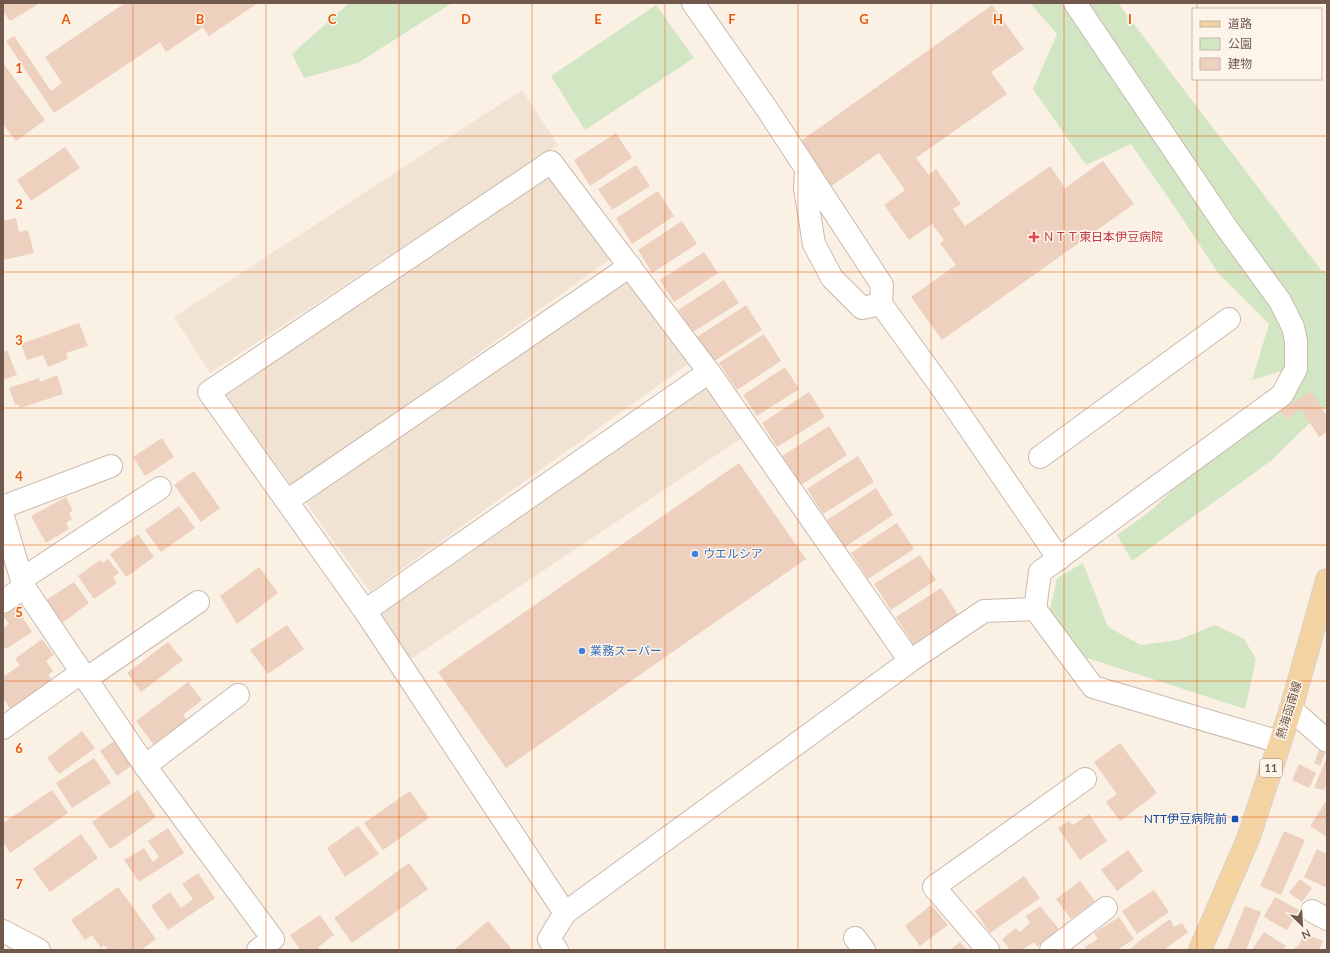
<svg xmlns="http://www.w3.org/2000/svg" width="1330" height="953" viewBox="0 0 1330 953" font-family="Lato,'Noto Sans JP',sans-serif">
  <rect width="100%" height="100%" fill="#faf1e4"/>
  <g fill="#f1e3d3">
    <path d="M522,90L558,145L210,373L174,317Z"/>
    <path d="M552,172L613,257L292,487L226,395Z"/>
    <path d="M630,278L691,362L370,592L304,500Z"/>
    <path d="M705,384L742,438L408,661L374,610Z"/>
  </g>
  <g fill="#d3e6c4">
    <path d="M349,3H452L358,63L304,78L292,54Z"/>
    <path d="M1030,3H1118L1321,270L1327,272V406L1272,460L1132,561L1117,535L1148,513L1251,418L1305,364L1252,380L1269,324L1218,273L1176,209L1131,144L1086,165L1033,89L1057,34Z"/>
    <path d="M656,5L694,58L585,130L551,76Z"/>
    <path d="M1083,563L1108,627L1141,645L1178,640L1215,625L1244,639L1256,659L1245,709L1078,655L1048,619L1057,578Z"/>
  </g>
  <g fill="#edd0be">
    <path d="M3,3H40L10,21L3,11Z"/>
    <path d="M125,3H258L209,36L203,27L166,52L160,42L54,113L6,41L14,36L51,91L62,83L45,57Z"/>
    <path d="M992,5L1024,49L991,72L1007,94L916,158L929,175L936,169L961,204L953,209L965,226L1050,166L1065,188L1103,161L1134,204L942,340L911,297L956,265L940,243L944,240L932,224L909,240L884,205L905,190L879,153L830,187L798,143Z"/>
    <path d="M3,63L45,120L16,141L3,124Z"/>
    <path d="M616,133L632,158L590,186L574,160Z"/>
    <path d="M65,147L80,168L31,201L17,180Z"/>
    <path d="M636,165L650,186L612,210L598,189Z"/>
    <path d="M658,191L674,216L632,244L616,218Z"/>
    <path d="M16,218L19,232L28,230L34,253L3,260V221Z"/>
    <path d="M682,221L697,244L652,273L638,250Z"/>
    <path d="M704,252L718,273L674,302L660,280Z"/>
    <path d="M724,280L739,303L693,332L678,310Z"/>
    <path d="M746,305L762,330L713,362L697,337Z"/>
    <path d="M79,323L88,346L66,353L68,359L48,367L43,355L27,360L21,344Z"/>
    <path d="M764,334L781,361L737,390L719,363Z"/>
    <path d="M7,350L17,375L3,380V352Z"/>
    <path d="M785,367L799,389L757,416L743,395Z"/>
    <path d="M57,375L63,394L20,408L18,404L15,405L9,388L39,378L40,382Z"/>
    <path d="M1311,391L1327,416V432L1319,437L1301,409L1286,419L1280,411Z"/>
    <path d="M809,392L825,417L777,447L762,423Z"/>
    <path d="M829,426L847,455L801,485L782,456Z"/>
    <path d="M162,438L174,457L145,476L133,457Z"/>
    <path d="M858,456L874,482L823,514L807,489Z"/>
    <path d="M739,463L806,559L506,768L438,672Z"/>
    <path d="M194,471L220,508L201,522L174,485Z"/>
    <path d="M876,488L893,515L845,547L827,520Z"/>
    <path d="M66,497L73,511L69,513L72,519L66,523L69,529L46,543L31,516Z"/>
    <path d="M179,506L195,528L161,552L145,530Z"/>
    <path d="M897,523L914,549L868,579L851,553Z"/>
    <path d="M138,534L154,557L126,577L110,554Z"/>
    <path d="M920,555L936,580L891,610L874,584Z"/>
    <path d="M108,559L119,573L113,577L117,583L94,599L78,576L100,560L103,563Z"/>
    <path d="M259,567L278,593L237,624L220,596Z"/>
    <path d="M74,582L89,603L62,623L46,600Z"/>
    <path d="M941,588L958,615L913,644L896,617Z"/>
    <path d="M16,607L32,632L6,649L3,646V628L9,624L3,615Z"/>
    <path d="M287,625L304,649L268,674L250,650Z"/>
    <path d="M42,639L54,655L46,661L53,671L48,675L52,680L11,710L3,698V677L20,665L15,659Z"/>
    <path d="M168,642L183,660L141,692L127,673Z"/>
    <path d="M188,682L202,700L183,715L187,720L154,745L136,721Z"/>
    <path d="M82,731L95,748L59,774L47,758Z"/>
    <path d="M117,739L134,764L117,776L100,751Z"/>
    <path d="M1120,743L1157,793L1120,821L1106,802L1117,794L1094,762Z"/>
    <path d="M1319,750L1325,753L1320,766L1314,763Z"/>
    <path d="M1327,757V782L1324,790L1314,788Z"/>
    <path d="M94,758L111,783L72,808L56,783Z"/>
    <path d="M1299,764L1316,773L1309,788L1292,780Z"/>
    <path d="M52,790L68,813L10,853L3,842V823Z"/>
    <path d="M138,790L156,817L110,849L92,822Z"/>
    <path d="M410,791L429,818L383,850L364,823Z"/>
    <path d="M1327,800V837L1310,826Z"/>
    <path d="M1089,814L1107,841L1080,860L1058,828L1068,821L1073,825Z"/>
    <path d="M358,826L379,854L345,877L327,848Z"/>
    <path d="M168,828L184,853L139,882L124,860L144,848L153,862L159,857L148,841Z"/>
    <path d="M1284,831L1305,840L1281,895L1260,886Z"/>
    <path d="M81,834L98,858L50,892L33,869Z"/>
    <path d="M1317,849L1327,854V888L1304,877Z"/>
    <path d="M1128,850L1143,871L1117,891L1101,870Z"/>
    <path d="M409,863L428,889L352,943L334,918Z"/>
    <path d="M198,873L215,898L168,930L151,906L170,892L181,908L193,899L182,884Z"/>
    <path d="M1024,876L1040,898L990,933L975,911Z"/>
    <path d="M1300,879L1312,888L1302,902L1289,893Z"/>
    <path d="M1080,881L1095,901L1071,919L1056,899Z"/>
    <path d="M118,887L156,939L141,950H124L123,948L120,950H108L104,945L101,948L92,935L85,940L71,920Z"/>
    <path d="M1154,890L1169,912L1137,934L1122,911Z"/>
    <path d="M1275,897L1299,910L1287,930L1270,921L1264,916Z"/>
    <path d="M931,905L948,925L920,946L905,926Z"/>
    <path d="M1040,906L1059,929L1037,947L1034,942L1022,950H1010L1002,939L1016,928L1020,932L1030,923L1026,916Z"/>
    <path d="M1245,906L1261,912L1246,950H1227Z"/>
    <path d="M320,915L334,935L318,947L320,950H300L290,935Z"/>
    <path d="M1119,917L1134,939L1117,950H1086L1085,947L1098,939L1094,933Z"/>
    <path d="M1170,919L1174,927L1182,923L1188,932L1164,950H1129L1142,939Z"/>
    <path d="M488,921L511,948L509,950H454Z"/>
    <path d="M1264,932L1286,946L1283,950H1252Z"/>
    <path d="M1304,933L1323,941L1319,950H1292L1299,945Z"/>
    <path d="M960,942L967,950H950Z"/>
  </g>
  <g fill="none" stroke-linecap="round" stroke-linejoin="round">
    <defs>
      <g id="minor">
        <path d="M693,3L769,112L882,285L881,304L944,391L1059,559"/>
        <path d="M1075,3L1226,227L1280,301L1293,327L1296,341V369L1282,395L1040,572L1035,609L1093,687L1280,742"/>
        <path d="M806,170L805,188L814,244L832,278L862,308L881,304"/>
        <path d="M1040,457L1229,319"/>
        <path d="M287,501L630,266"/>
        <path d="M3,507L111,466"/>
        <path d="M3,517L24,587L145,766L273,939L258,950"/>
        <path d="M22,579L160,488"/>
        <path d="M3,602L24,587"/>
        <path d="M365,611L709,372"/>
        <path d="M910,661L565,913L365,611L209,392L551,162L709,372L910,661L984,611L1035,609"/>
        <path d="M86,679L198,602"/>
        <path d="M1291,709L1327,741"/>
        <path d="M3,728L82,672"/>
        <path d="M145,766L238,695"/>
        <path d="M1312,911L1327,919"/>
        <path d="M3,931L39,950"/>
        <path d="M855,938L864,950"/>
        <path d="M557,950L549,939L565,913"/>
        <path d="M988,950L934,887L1085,779"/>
        <path d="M1051,950L1106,908"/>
      </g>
      <path id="major" d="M1200,950L1248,839L1291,709L1327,580"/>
    </defs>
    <use href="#minor" stroke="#cbb9ac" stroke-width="24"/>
    <use href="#major" stroke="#d7d0cd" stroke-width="24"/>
    <use href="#minor" stroke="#fff" stroke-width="22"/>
    <use href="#major" stroke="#f4d3a2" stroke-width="22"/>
  </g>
  <path fill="none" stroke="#e8590c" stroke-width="1" stroke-opacity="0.55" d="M133,3V950M266,3V950M399,3V950M532,3V950M665,3V950M798,3V950M931,3V950M1064,3V950M1197,3V9M1197,79V950M3,136H1327M3,272H1327M3,408H1327M3,545H1327M3,681H1327M3,817H1327"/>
  <path fill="#e0444e" stroke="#fdf5ea" stroke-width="1.5" d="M1032 231h4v4h4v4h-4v4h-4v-4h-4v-4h4z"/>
  <g fill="#3f7fe0" stroke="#fdf5ea" stroke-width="1.5">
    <circle cx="695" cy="554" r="4"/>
    <circle cx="582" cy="651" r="4"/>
  </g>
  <rect fill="#1a4fb4" stroke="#fdf5ea" stroke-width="1.5" x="1231" y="815" width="8" height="8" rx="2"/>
  <g text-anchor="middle" stroke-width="3" stroke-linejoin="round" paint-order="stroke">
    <rect fill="#fdf5ea" stroke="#9b877b" stroke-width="1" x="1260" y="759" width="22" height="18" rx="3"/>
    <g font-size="11" font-weight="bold" fill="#71584c">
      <text x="1271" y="772">11</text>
    </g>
    <g font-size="12" fill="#be3a42" stroke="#fdf5ea" text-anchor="start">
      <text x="1043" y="241">ＮＴＴ東日本伊豆病院</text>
    </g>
    <g font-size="12" fill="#366cbe" stroke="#fdf5ea" text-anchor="start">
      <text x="703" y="558">ウエルシア</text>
      <text x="590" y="655">業務スーパー</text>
    </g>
    <g font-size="12" fill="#71584c" stroke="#fdf5ea">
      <text transform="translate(1289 710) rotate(-73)" y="4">熱海函南線</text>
    </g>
    <g font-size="12" fill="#164399" stroke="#fdf5ea" text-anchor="end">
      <text x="1227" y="823">NTT伊豆病院前</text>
    </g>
  </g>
  <g font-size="13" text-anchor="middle" font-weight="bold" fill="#e8590c" stroke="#fdf5ea" stroke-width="3" stroke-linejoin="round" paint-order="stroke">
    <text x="66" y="24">A</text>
    <text x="200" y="24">B</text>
    <text x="332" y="24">C</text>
    <text x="466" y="24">D</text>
    <text x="598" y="24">E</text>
    <text x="732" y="24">F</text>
    <text x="864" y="24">G</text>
    <text x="998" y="24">H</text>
    <text x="1130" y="24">I</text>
    <text x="19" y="73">1</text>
    <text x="19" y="209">2</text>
    <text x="19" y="345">3</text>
    <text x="19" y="481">4</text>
    <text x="19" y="617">5</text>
    <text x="19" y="753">6</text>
    <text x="19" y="889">7</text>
  </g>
  <rect width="1330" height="953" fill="none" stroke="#71584c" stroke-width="8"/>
  <rect x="1192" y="8" width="130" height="72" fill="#fdf5ea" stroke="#c5b6ab"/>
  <rect x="1200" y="21" width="20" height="6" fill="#f4d3a2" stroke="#c5b6ab"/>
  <text x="1228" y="28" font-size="12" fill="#71584c">道路</text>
  <rect x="1200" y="38" width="20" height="12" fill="#d3e6c4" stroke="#c5b6ab"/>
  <text x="1228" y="48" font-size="12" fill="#71584c">公園</text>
  <rect x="1200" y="58" width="20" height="12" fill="#edd0be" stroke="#c5b6ab"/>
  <text x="1228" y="68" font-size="12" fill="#71584c">建物</text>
  <g transform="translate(1302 925) rotate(155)" stroke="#fdf5ea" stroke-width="3" paint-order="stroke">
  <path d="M0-3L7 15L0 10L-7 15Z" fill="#71584c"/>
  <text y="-6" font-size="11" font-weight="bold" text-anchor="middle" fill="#71584c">N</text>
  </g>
</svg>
